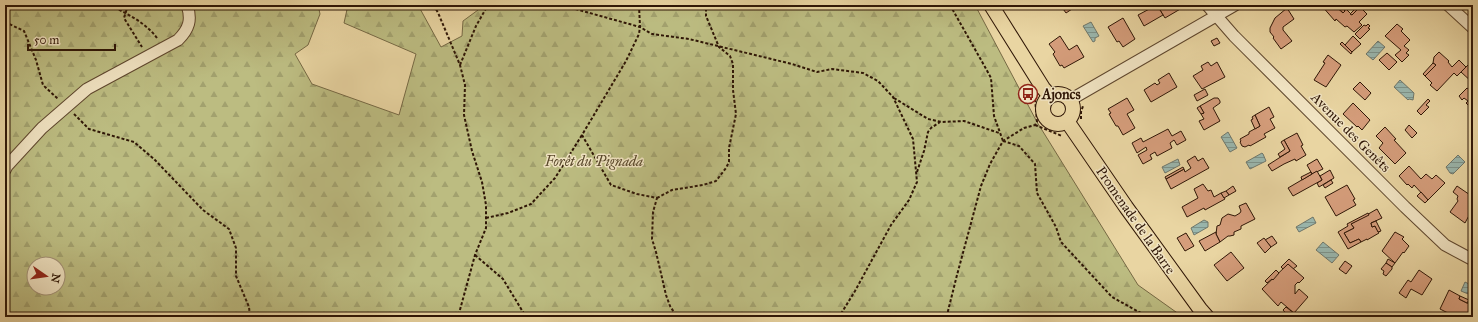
<svg xmlns="http://www.w3.org/2000/svg" width="1478" height="322" viewBox="0 0 1478 322" font-family="'IM FELL Great Primer',serif">
  <defs>
    <pattern id="forest-firs" width="22" height="20" patternUnits="userSpaceOnUse"><rect width="22" height="20" fill="#bcbc81"/><path d="M5 1l3.5 6h-7zM16 11l3.5 6h-7z" fill="#a2a16e"/></pattern>
    <pattern id="water-rules" width="6" height="5" patternUnits="userSpaceOnUse"><rect width="6" height="5" fill="#9ab7ae"/><path d="M0 2.5h6" fill="none" stroke="#7e948c"/></pattern>
  </defs>
  <rect width="100%" height="100%" fill="#e9d5a2"/>
  <filter id="stains"><feTurbulence type="fractalNoise" baseFrequency=".005" numOctaves="4"/><feColorMatrix values="0 0 0 0 .2 0 0 0 0 .09 0 0 0 0 .02 0 0 0 .5 -.17"/></filter>
  <radialGradient id="worn" r=".72"><stop offset=".6" stop-color="#630" stop-opacity="0"/><stop offset="1" stop-color="#630" stop-opacity=".3"/></radialGradient>
  <path fill="url(#forest-firs)" stroke="#766944" fill-rule="evenodd" d="M5,5H318L320,14L308,45L295,54L312,84L399,115L416,54L344,23L348,5H418L441,47L462,36L463,21L478,10L480,5H975L1037,122L1138,285L1183,317H5ZM34,264H58V288H34Z"/>
  <g fill="url(#water-rules)" stroke="#6f776b">
    <path d="M1091,22L1099,36L1095,38V41L1093,42L1083,26Z"/>
    <path d="M1378,41L1385,47L1373,60L1366,54Z"/>
    <path d="M1400,80L1414,93L1413,100L1409,99L1408,100L1394,87Z"/>
    <path d="M1228,132L1237,148L1230,152L1221,137Z"/>
    <path d="M1262,153L1263,154L1266,161L1250,169L1246,162Z"/>
    <path d="M1458,155L1465,162L1453,174L1450,173L1446,167Z"/>
    <path d="M1178,159L1180,165L1165,173L1162,167Z"/>
    <path d="M1313,217L1316,223L1299,232L1296,227Z"/>
    <path d="M1204,220L1208,222V227L1194,235L1191,228Z"/>
    <path d="M1323,242L1339,255L1332,263L1316,250Z"/>
    <path d="M1465,282L1473,286V296L1461,291Z"/>
  </g>
  <g fill="#d59d7b" stroke="#2f1606">
    <path d="M1058,5H1078L1066,13L1061,6L1059,7Z"/>
    <path d="M1157,5H1180L1182,8L1165,18Z"/>
    <path d="M1157,5L1163,15L1144,26L1138,15Z"/>
    <path d="M1321,5H1331L1333,7L1335,6L1343,13L1346,9L1352,15L1360,7L1367,14L1359,22L1362,25L1354,32L1347,26L1345,27L1336,19L1335,21Z"/>
    <path d="M1336,5H1339L1345,11L1343,13Z"/>
    <path d="M1358,6L1360,7L1352,15L1350,14Z"/>
    <path d="M1287,8L1294,19L1283,27V30L1292,41L1281,49L1273,38L1274,37L1270,32V28L1275,18Z"/>
    <path d="M1123,18L1135,39L1123,47L1119,41L1117,42L1108,27Z"/>
    <path d="M1368,24L1370,26L1368,28L1370,29L1360,39L1355,34L1364,25L1366,26Z"/>
    <path d="M1397,24L1403,29L1401,31L1410,40L1404,46L1409,50L1406,53L1409,55L1402,62L1395,55L1401,50L1385,36Z"/>
    <path d="M1060,36L1069,50L1077,45L1084,57L1064,68L1062,65L1060,66L1053,54L1055,52L1049,44Z"/>
    <path d="M1353,36L1361,44L1352,52L1345,45Z"/>
    <path d="M1217,38L1220,43L1214,46L1211,41Z"/>
    <path d="M1342,42L1352,52L1351,54L1340,44Z"/>
    <path d="M1439,52L1449,61L1448,62L1452,67L1459,60L1466,67L1457,76L1454,73L1437,91L1430,85L1432,83L1425,76L1436,65L1433,63L1434,57Z"/>
    <path d="M1387,53L1397,62L1389,70L1379,60Z"/>
    <path d="M1328,55L1341,65L1326,87L1314,80L1325,63L1323,62Z"/>
    <path d="M1208,62L1211,66L1217,62L1225,77L1202,89L1193,76L1203,70L1201,66Z"/>
    <path d="M1433,63L1436,65L1425,76L1423,74Z"/>
    <path d="M1470,63L1473,66V83L1461,72Z"/>
    <path d="M1169,73L1177,87L1151,102L1144,90L1155,83L1157,85L1160,83L1158,80Z"/>
    <path d="M1360,82L1371,93L1365,100L1353,89Z"/>
    <path d="M1473,87V104L1470,107L1466,103L1468,101L1464,98L1462,100L1459,96L1467,88L1470,90Z"/>
    <path d="M1205,89L1208,95L1197,101L1194,95Z"/>
    <path d="M1127,98L1134,110L1127,114L1135,128L1123,135L1118,126H1116L1109,114L1111,113L1108,109Z"/>
    <path d="M1214,98H1218L1220,101V103L1213,108L1220,121L1204,130L1199,121L1204,119L1201,114L1204,113L1200,106Z"/>
    <path d="M1428,99L1430,101L1426,105L1429,107L1421,115L1417,111Z"/>
    <path d="M1353,103L1370,120L1362,130L1358,126L1357,127L1343,114Z"/>
    <path d="M1200,106L1204,113L1201,114L1197,108Z"/>
    <path d="M1269,107L1274,117L1270,119L1275,128L1264,134L1266,137L1250,146L1249,145L1245,147L1242,146L1240,142L1241,141L1240,139L1249,134V132L1260,126L1255,115Z"/>
    <path d="M1255,115L1260,126L1255,129L1251,120L1253,119L1252,117Z"/>
    <path d="M1409,125L1417,133L1412,138L1405,130Z"/>
    <path d="M1385,127L1396,139L1394,140L1406,153L1395,164L1379,148L1383,143L1376,136Z"/>
    <path d="M1168,129L1172,136L1181,131L1186,140L1177,145L1174,140L1170,143L1172,148L1157,156L1155,152L1150,155L1152,159L1143,164L1138,155L1147,150L1146,147L1137,153L1132,143L1141,138L1143,142Z"/>
    <path d="M1297,133L1303,145L1301,146L1306,155L1296,161L1295,159L1284,164L1272,171L1268,165L1290,151L1284,140Z"/>
    <path d="M1284,140L1290,151L1280,157L1278,154L1285,149L1281,142Z"/>
    <path d="M1195,156L1198,161L1203,158L1209,168L1171,189L1166,179L1184,169L1185,172L1191,168L1187,161Z"/>
    <path d="M1317,159L1323,169L1312,174L1307,165Z"/>
    <path d="M1409,166L1421,179L1426,174L1432,179L1436,175L1445,183L1428,200L1414,185L1412,188L1408,184L1407,185L1399,176Z"/>
    <path d="M1183,167L1184,169L1166,179L1165,177Z"/>
    <path d="M1330,170L1334,178L1319,187L1317,183L1322,180L1320,176Z"/>
    <path d="M1317,171L1322,180L1293,196L1288,188Z"/>
    <path d="M1311,172L1312,174L1302,180L1301,177Z"/>
    <path d="M1331,180L1333,183L1325,188L1323,185Z"/>
    <path d="M1203,184L1208,191L1211,190L1214,197L1221,193L1225,199L1205,210L1204,208L1187,217L1182,207L1198,198L1194,189Z"/>
    <path d="M1347,185L1355,199L1353,200L1356,205L1336,216L1325,197Z"/>
    <path d="M1233,186L1236,191L1229,195L1226,191Z"/>
    <path d="M1457,186L1473,197V208L1465,223L1450,212L1458,201L1457,199L1458,196L1453,192Z"/>
    <path d="M1226,191L1229,195L1224,198L1221,193Z"/>
    <path d="M1421,192L1428,200L1425,203L1417,196Z"/>
    <path d="M1246,203L1255,219L1241,226V229L1234,232V235L1230,236H1228L1220,242L1216,234L1217,226L1220,225L1222,218L1228,214L1235,216L1240,213L1241,211L1239,206Z"/>
    <path d="M1377,209L1382,218L1371,223L1372,227L1375,226L1379,233L1367,240V239L1361,242L1359,239L1350,243L1344,233L1354,228L1351,224Z"/>
    <path d="M1368,213L1369,215L1351,224L1354,228L1344,233L1350,243L1359,239L1361,242L1348,249L1338,232L1348,226L1347,224Z"/>
    <path d="M1376,221L1381,231L1378,232L1375,226L1372,227L1371,223Z"/>
    <path d="M1216,232V234L1220,242L1205,251L1199,241Z"/>
    <path d="M1395,232L1404,237L1402,239L1409,246L1404,253L1403,252L1395,263L1382,251Z"/>
    <path d="M1186,233L1194,246L1185,251L1177,238Z"/>
    <path d="M1272,236L1277,243L1271,247L1265,240Z"/>
    <path d="M1264,238L1271,247L1265,253L1257,243Z"/>
    <path d="M1231,252L1244,268L1227,281L1214,265Z"/>
    <path d="M1289,259L1297,266L1293,269L1288,264L1283,269L1281,267Z"/>
    <path d="M1388,259L1395,263L1392,267L1386,263Z"/>
    <path d="M1345,261L1352,266L1346,274L1339,269Z"/>
    <path d="M1386,263L1392,267V269L1386,276L1383,274L1384,271L1381,269Z"/>
    <path d="M1288,264L1304,278L1299,283L1298,282L1295,285V294L1299,289L1308,297L1294,313L1281,302L1278,306L1262,289Z"/>
    <path d="M1276,270L1279,273L1273,280L1272,279L1267,283L1265,281Z"/>
    <path d="M1419,270L1432,279L1422,295L1411,289L1406,298L1399,293L1408,280L1411,282Z"/>
    <path d="M1449,290L1460,296L1459,299L1473,306V317H1456L1440,309Z"/>
    <path d="M1460,296L1469,300L1467,303L1459,299Z"/>
    <path d="M1286,307L1295,314L1292,317H1289L1283,310Z"/>
  </g>
  <g fill="none" stroke-linecap="round" stroke-linejoin="round">
    <defs>
      <g id="minor">
        <path d="M1207,5L1234,36L1405,207L1445,245L1473,260"/>
        <path d="M1448,5L1473,28"/>
        <path d="M1070,100L1235,5"/>
        <path d="M5,170L7,166L42,128L87,89L178,40C189,29 192,20 187,5"/>
      </g>
      <g id="major">
        <path d="M991,5L1043,88L1050,96"/>
        <circle cx="1058" cy="109" r="15"/>
        <path d="M1067,121L1126,207L1200,309L1207,317"/>
      </g>
    </defs>
    <use href="#minor" stroke="#5e462d" stroke-width="13"/>
    <use href="#major" stroke="#2f1606" stroke-width="16"/>
    <g stroke="#2f1606" stroke-width="2" stroke-dasharray="3 2" stroke-linecap="butt">
      <path d="M110,5C127,14 145,22 157,38"/>
      <path d="M128,5L124,18L142,47"/>
      <path d="M434,5L439,15L460,65L465,85L464,115L472,151L482,182L486,205V228L475,255L458,317"/>
      <path d="M447,5L452,7L462,5"/>
      <path d="M561,5L640,27L652,34L689,39L792,64L817,72L832,69L863,73L878,81L893,97L913,139L917,182L909,200L891,225L855,291L839,317"/>
      <path d="M639,5L640,27L639,34L626,61L582,135L611,185L637,194L657,198L653,212L652,239L656,252L666,295L670,306L677,317"/>
      <path d="M950,5L985,67L991,78L994,116L1003,141"/>
      <path d="M1245,9L1253,5"/>
      <path d="M5,22L24,31L36,60L43,85L58,99"/>
      <path d="M460,65L476,26L488,5"/>
      <path d="M894,98L928,119L942,122L964,121L999,133"/>
      <path d="M74,114L89,129L134,142L154,159L203,210L229,229L236,248V276L249,307L250,317"/>
      <path d="M1081,119V112L1083,106"/>
      <path d="M1035,125L1062,136"/>
      <path d="M1003,141L1019,146L1035,164L1037,193L1056,227L1061,242L1112,297L1148,317"/>
      <path d="M917,172L924,151L928,132L931,128L940,122"/>
      <path d="M657,198L672,190L703,185L716,181L726,168L729,162V148L736,114L733,90V64L730,56L719,47L706,16V5"/>
      <path d="M486,218L508,213L531,204L555,178L582,135"/>
      <path d="M475,255L503,279L526,317"/>
      <path d="M948,317V311L957,275L981,186L990,164L1003,141L1024,128L1035,125L1037,122L1035,98"/>
    </g>
    <use href="#minor" stroke="#f1e4c3" stroke-width="11"/>
    <use href="#major" stroke="#e9d5a2" stroke-width="14"/>
  </g>
  <defs>
    <symbol id="bus-ring" viewBox="-11 -11 22 22"><circle r="9.5" fill="#f1e4c3" stroke="#8f2418" stroke-width="1.5"/><path d="M-5-6H5V4H4V6H2V4H-2V6H-4V4H-5ZM-3.5-4V0h7V-4ZM-3.5 1.2v1.5H-2V1.2ZM2 1.2v1.5H3.5V1.2Z" fill="#8f2418"/></symbol>
  </defs>
  <g fill-rule="evenodd">
    <use href="#bus-ring" x="1017" y="83" width="22" height="22"/>
  </g>
  <g text-anchor="middle" stroke-width="3" stroke-linejoin="round" paint-order="stroke">
    <g font-size="14" font-weight="bold" fill="#2f1606" stroke="#f1e4c3" text-anchor="start">
      <text x="1042" y="99">Ajoncs</text>
    </g>
    <g font-size="14" fill="#2f1606" stroke="#f1e4c3">
      <text transform="translate(1351 132) rotate(45)" y="5">Avenue des Genêts</text>
      <text transform="translate(1136 220) rotate(55)" y="5">Promenade de la Barre</text>
    </g>
    <g font-size="14" font-style="italic" fill="#59482b" stroke="#f1e4c3">
      <text x="594" y="166">Forêt du Pignada</text>
    </g>
  </g>
  <rect width="1478" height="322" fill="none" stroke="#e9d5a2" stroke-width="20"/>
  <rect x="6" y="6" width="1466" height="310" fill="none" stroke="#2f1606" stroke-width="2"/>
  <rect x="10" y="10" width="1458" height="302" fill="none" stroke="#2f1606"/>
  <g transform="translate(46 276) rotate(103)"><circle r="19" fill="#f1e4c3" stroke="#a39277"/>
  <path d="M0-3L7 15L0 10L-7 15Z" fill="#8f2418"/>
  <text y="-6" font-size="11" font-weight="bold" text-anchor="middle" fill="#2f1606">N</text>
  </g>
  <path d="M28 44v6h87v-6" fill="none" stroke="#2f1606" stroke-width="2"/>
  <text x="34" y="44" font-size="12" fill="#2f1606" stroke="#f1e4c3" stroke-width="3" paint-order="stroke">50 m</text>
  <rect width="100%" height="100%" filter="url(#stains)"/>
  <rect width="100%" height="100%" fill="url(#worn)"/>
</svg>
